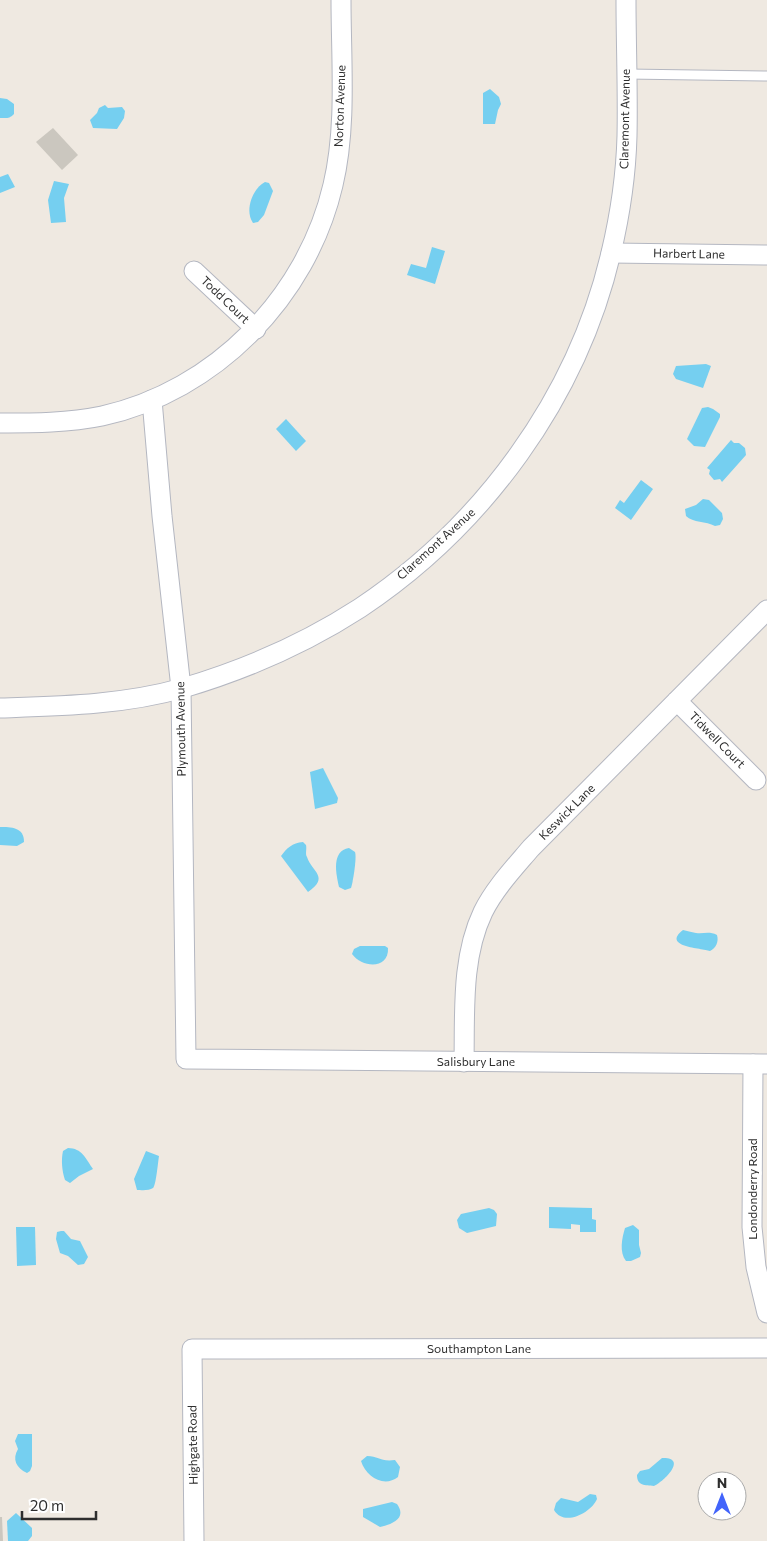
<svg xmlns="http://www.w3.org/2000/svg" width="767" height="1541" viewBox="0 0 767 1541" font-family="Commissioner,sans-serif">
  <rect width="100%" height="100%" fill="#efe9e1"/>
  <g fill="#75cff0">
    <path d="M490,89L499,97L501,104L498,110L495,124H483V93Z"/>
    <path d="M0,98L7,99L14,104V114C9,119 7,118 0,118Z"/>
    <path d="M105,105L108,108L122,107L125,111L124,118L117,129L93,128L90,120L97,113L99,108Z"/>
    <path d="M8,174L15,187L0,193V177Z"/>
    <path d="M54,181L69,184L64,198L66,222L51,223L48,200Z"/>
    <path d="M265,182L269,183L273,191L264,215L258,222L253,223C244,210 253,188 265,182Z"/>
    <path d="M432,247L445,251L435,284L407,275L411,264L426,268Z"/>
    <path d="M706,364L711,366L703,388L676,379L673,374L676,366Z"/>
    <path d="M708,407L713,409L720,414V417L705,447L694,446L687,439L702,408Z"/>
    <path d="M286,419L306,441L296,451L276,429Z"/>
    <path d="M731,440L734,443H739L745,448L746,455L722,482L720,479L714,480L709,474L710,470L707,468Z"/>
    <path d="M641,480L653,489L631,520L615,508L620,500L624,503Z"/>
    <path d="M703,499L709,500L722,513L723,519L720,525L715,526C706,521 693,523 686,516L685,509L696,505Z"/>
    <path d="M323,768L338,798L337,803L315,809L310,772Z"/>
    <path d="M0,827C11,827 24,827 24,842L17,846L0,845Z"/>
    <path d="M303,842L306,845C307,849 305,854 307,857C312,872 330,877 308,892L281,856C287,848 292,843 303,842Z"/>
    <path d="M349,848L355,852C357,857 353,882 351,888L345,890L339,887C336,874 331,851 349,848Z"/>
    <path d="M683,930C687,931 691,932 696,933C704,934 709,931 717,935C719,942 716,948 710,951C702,948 661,947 683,930Z"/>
    <path d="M360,946H385L388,948C389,970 362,968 352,954L354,949Z"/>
    <path d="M68,1148C82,1148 86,1159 93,1169L79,1176L70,1183L65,1180C62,1171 61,1160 63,1151Z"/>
    <path d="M146,1151L159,1156C158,1162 156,1186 153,1188C149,1191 141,1190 137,1190L134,1179Z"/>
    <path d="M549,1207L592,1208V1219L596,1220V1232H580V1225L571,1224V1229L549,1228Z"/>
    <path d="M489,1208L494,1210L497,1214L496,1226L467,1233L459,1228L457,1220L461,1214Z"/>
    <path d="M633,1225L639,1230V1245L641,1253L640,1257L631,1261H626C619,1252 622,1238 625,1228Z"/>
    <path d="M16,1227H35L36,1265L17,1266Z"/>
    <path d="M61,1231H64L71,1239L80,1241L88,1257L84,1264L78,1265L68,1256L60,1253L56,1239L57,1232Z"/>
    <path d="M18,1434H32V1466L30,1471L27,1473C16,1468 12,1459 18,1449L15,1441Z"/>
    <path d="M367,1456C379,1456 380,1462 395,1460L400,1467L398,1477C384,1488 366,1477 361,1461Z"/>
    <path d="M662,1458C688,1457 665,1481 654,1486C645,1485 637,1486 637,1475L640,1471L649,1469Z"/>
    <path d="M590,1494L596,1495L597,1499C591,1513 564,1527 554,1510L556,1503L561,1498L578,1502Z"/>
    <path d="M392,1502L397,1504C407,1518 393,1524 380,1527L363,1517V1509Z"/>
    <path d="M16,1513L32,1528V1536L28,1541H8L7,1521Z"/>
  </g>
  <g fill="#cbc7bf">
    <path d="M53,128L78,155L62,170L36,142Z"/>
    <path d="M0,1517H2L3,1541H0Z"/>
  </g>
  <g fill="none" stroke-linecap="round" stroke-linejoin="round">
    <defs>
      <path id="service" d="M627,74L767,76"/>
      <g id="minor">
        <path d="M611,253L767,255"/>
        <path d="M194,271L256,329"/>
        <path d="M152,400L162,516L181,688L186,1059L767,1064"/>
        <path d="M0,423C34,423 68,423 102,416C215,391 307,297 333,185C347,127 341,60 341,0"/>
        <path d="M677,701L756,780"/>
        <path d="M0,708C61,706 123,705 183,688C244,670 306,643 360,608C483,526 577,398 611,253C620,215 626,175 627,136C628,90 626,45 626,0"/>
        <path d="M464,1062C465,1013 461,958 483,912C495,888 514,868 531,848L767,610"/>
        <path d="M753,1064L752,1227L756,1267L767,1313"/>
        <path d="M194,1541L192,1349L767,1348"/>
      </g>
    </defs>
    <use href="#service" stroke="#b4b7c1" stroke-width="11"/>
    <use href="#minor" stroke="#b4b7c1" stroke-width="21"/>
    <use href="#service" stroke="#fff" stroke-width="9"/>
    <use href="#minor" stroke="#fff" stroke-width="19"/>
  </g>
  <g text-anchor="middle" stroke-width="5" stroke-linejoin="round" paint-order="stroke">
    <g font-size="12" fill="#2e2e2e" stroke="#fff">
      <text transform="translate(340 106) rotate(-88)" y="4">Norton Avenue</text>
      <text transform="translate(625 119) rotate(-89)" y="4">Claremont Avenue</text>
      <text transform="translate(689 254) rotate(1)" y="4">Harbert Lane</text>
      <text transform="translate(225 300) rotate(44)" y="4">Todd Court</text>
      <text transform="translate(436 544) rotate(-42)" y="4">Claremont Avenue</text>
      <text transform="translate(181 729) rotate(-91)" y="4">Plymouth Avenue</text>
      <text transform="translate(717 740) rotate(45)" y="4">Tidwell Court</text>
      <text transform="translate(567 812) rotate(-45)" y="4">Keswick Lane</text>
      <text x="476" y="1066">Salisbury Lane</text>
      <text transform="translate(753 1189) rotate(-90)" y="4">Londonderry Road</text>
      <text x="479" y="1353">Southampton Lane</text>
      <text transform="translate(193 1445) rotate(-91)" y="4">Highgate Road</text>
    </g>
  </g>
  <g transform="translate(722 1496)"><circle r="24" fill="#ffffff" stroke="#ababab"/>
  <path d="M0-4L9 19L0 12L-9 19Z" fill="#4264fb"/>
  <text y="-8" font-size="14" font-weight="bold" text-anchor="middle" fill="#2e2e2e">N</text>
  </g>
  <path d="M22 1511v8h74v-8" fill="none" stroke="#2e2e2e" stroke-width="2.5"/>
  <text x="30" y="1511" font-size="15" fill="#2e2e2e" stroke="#ffffff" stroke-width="4" paint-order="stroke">20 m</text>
</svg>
